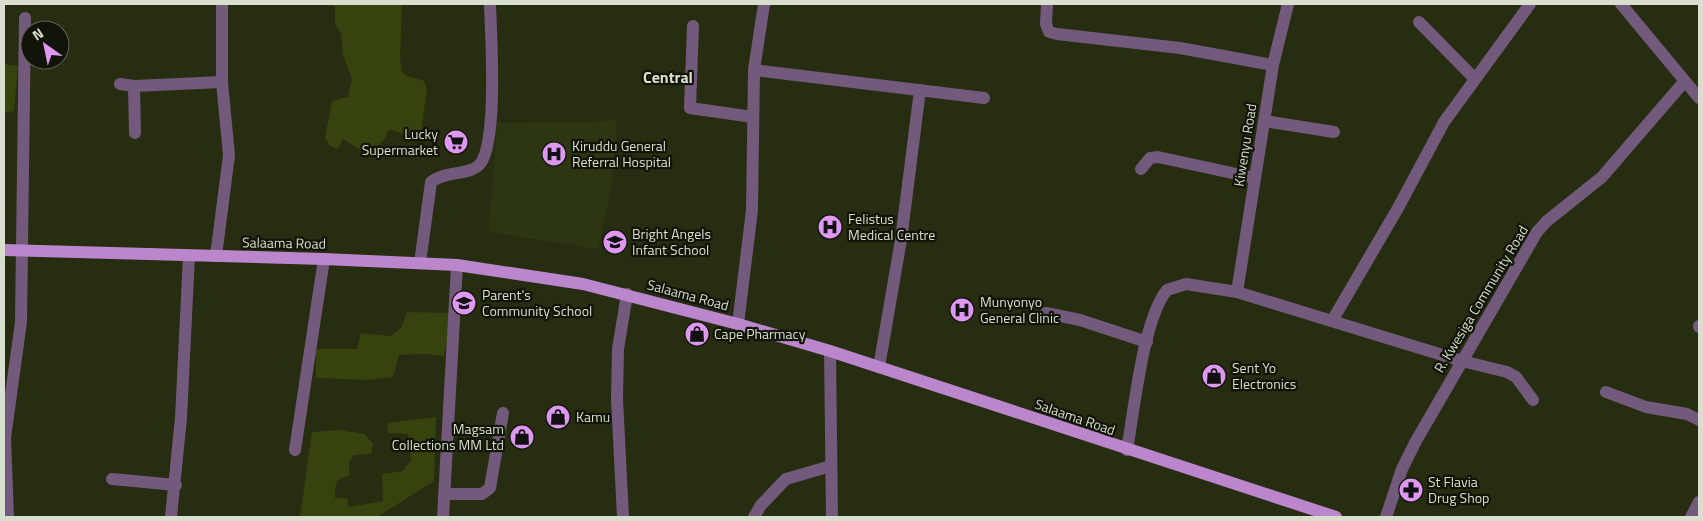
<svg xmlns="http://www.w3.org/2000/svg" width="1703" height="521" viewBox="0 0 1703 521" font-family="'Titillium Web',sans-serif">
  <rect width="100%" height="100%" fill="#262d11"/>
  <path fill="#2d3612" d="M617,119L612,185L598,249L489,232L497,123L595,122Z"/>
  <g fill="#36430e">
    <path d="M330,4H402L400,58L402,72L407,76L423,80L427,89L420,139C410,138 397,130 389,130C383,144 377,148 362,151L343,139L338,149L330,146L325,138L332,101L348,97L352,79L343,55L341,34L335,24V7Z"/>
    <path d="M4,64L18,66L14,111L4,113Z"/>
    <path d="M407,312L449,313V331L444,356L425,354L399,355L393,377L369,380L316,378V349H357L361,333L391,336L401,328Z"/>
    <path d="M436,417L434,481L377,517H300L312,432L340,430L365,434L373,444L371,454L354,455L349,463V476C335,479 335,485 335,498H347L349,507L383,501L382,474L403,471L411,460L408,434L388,433L387,423Z"/>
  </g>
  <g fill="none" stroke-linecap="round" stroke-linejoin="round">
    <g stroke="#73597b" stroke-width="12">
      <path d="M1047,4L1046,24L1049,32L1057,34L1180,48L1273,65"/>
      <path d="M1621,4L1699,98"/>
      <path d="M1419,22L1475,79"/>
      <path d="M693,26L690,108L753,117"/>
      <path d="M754,70L984,98"/>
      <path d="M120,84L134,86L222,82"/>
      <path d="M134,86L135,133"/>
      <path d="M1264,121L1334,132"/>
      <path d="M1141,169L1150,158L1158,157L1255,178"/>
      <path d="M216,256L229,155L222,82V4"/>
      <path d="M420,263L431,182C446,170 470,176 480,164C498,142 491,35 490,4"/>
      <path d="M1237,292L1273,65L1288,4"/>
      <path d="M1046,313L1080,320L1147,342"/>
      <path d="M1332,321L1398,208L1444,122L1530,4"/>
      <path d="M738,324L752,210L754,70L764,4"/>
      <path d="M1699,327V326"/>
      <path d="M830,351L832,517"/>
      <path d="M879,367L901,240L920,90"/>
      <path d="M1606,392L1646,407L1687,414L1699,420"/>
      <path d="M295,450L324,259"/>
      <path d="M1127,450C1134,411 1143,319 1167,290L1186,284L1237,292L1462,361L1507,372L1516,377L1533,400"/>
      <path d="M112,479L176,485"/>
      <path d="M444,494H482L490,488L503,413"/>
      <path d="M8,517L5,438L21,322L25,18"/>
      <path d="M171,517L181,418L189,256"/>
      <path d="M443,517L457,265"/>
      <path d="M623,517L617,399L618,349L627,294"/>
      <path d="M754,517L761,505L786,479L831,466"/>
      <path d="M1386,517L1402,469L1416,441L1537,232L1547,221L1602,177L1684,82"/>
      <path d="M1691,517L1699,502"/>
    </g>
    <path stroke="#bc86cd" stroke-width="12" d="M4,250L324,259L457,265L583,284L738,324L830,351L1336,517"/>
  </g>
  <defs>
    <symbol id="supermarket-disc" viewBox="-11 -11 22 22"><circle r="9.5" fill="#de98f2" stroke="#111408"/><path d="M-6-5.5h2.5l.6 2H6L4.5 2H-2.5L-4.4-4H-6ZM-1.5 3.2a1.3 1.3 0 1 0 .1 0ZM3 3.2a1.3 1.3 0 1 0 .1 0Z" fill="#111"/></symbol>
    <symbol id="hospital-disc" viewBox="-11 -11 22 22"><circle r="9.5" fill="#de98f2" stroke="#111408"/><path d="M-5-5h3v3.5h4V-5h3V5h-3V1.5h-4V5h-3Z" fill="#111"/></symbol>
    <symbol id="school-disc" viewBox="-11 -11 22 22"><circle r="9.5" fill="#de98f2" stroke="#111408"/><path d="M0-5L7-2L0 1L-7-2ZM-4 1L0 2.5L4 1V4Q0 6-4 4Z" fill="#111"/></symbol>
    <symbol id="shop-disc" viewBox="-11 -11 22 22"><circle r="9.5" fill="#de98f2" stroke="#111408"/><path d="M-5-2.5h2.3a2.7 3.5 0 0 1 5.4 0H5L5.5 6h-11ZM-1.5-2.5h3a1.5 2.3 0 0 0-3 0Z" fill="#111"/></symbol>
    <symbol id="pharmacy-disc" viewBox="-11 -11 22 22"><circle r="9.5" fill="#de98f2" stroke="#111408"/><path d="M-2-6h4v4h4v4h-4v4h-4v-4h-4v-4h4Z" fill="#111"/></symbol>
  </defs>
  <g fill-rule="evenodd">
    <use href="#supermarket-disc" x="442" y="128" width="28" height="28"/>
    <use href="#hospital-disc" x="540" y="140" width="28" height="28"/>
    <use href="#hospital-disc" x="816" y="213" width="28" height="28"/>
    <use href="#school-disc" x="601" y="228" width="28" height="28"/>
    <use href="#school-disc" x="450" y="289" width="28" height="28"/>
    <use href="#hospital-disc" x="948" y="296" width="28" height="28"/>
    <use href="#shop-disc" x="683" y="320" width="28" height="28"/>
    <use href="#shop-disc" x="1200" y="362" width="28" height="28"/>
    <use href="#shop-disc" x="544" y="403" width="28" height="28"/>
    <use href="#shop-disc" x="508" y="423" width="28" height="28"/>
    <use href="#pharmacy-disc" x="1397" y="476" width="28" height="28"/>
  </g>
  <g text-anchor="middle" stroke-width="4.5" stroke-linejoin="round" paint-order="stroke">
    <g font-size="14" fill="#d9dfce" stroke="#111408" text-anchor="start">
      <text x="438" y="139" text-anchor="end">Lucky<tspan x="438" dy="16">Supermarket</tspan></text>
      <text x="572" y="151">Kiruddu General<tspan x="572" dy="16">Referral Hospital</tspan></text>
      <text x="848" y="224">Felistus<tspan x="848" dy="16">Medical Centre</tspan></text>
      <text x="632" y="239">Bright Angels<tspan x="632" dy="16">Infant School</tspan></text>
      <text x="482" y="300">Parent's<tspan x="482" dy="16">Community School</tspan></text>
      <text x="980" y="307">Munyonyo<tspan x="980" dy="16">General Clinic</tspan></text>
      <text x="714" y="339">Cape Pharmacy</text>
      <text x="1232" y="373">Sent Yo<tspan x="1232" dy="16">Electronics</tspan></text>
      <text x="576" y="422">Kamu</text>
      <text x="504" y="434" text-anchor="end">Magsam<tspan x="504" dy="16">Collections MM Ltd</tspan></text>
      <text x="1428" y="487">St Flavia<tspan x="1428" dy="16">Drug Shop</tspan></text>
    </g>
    <g font-size="14" fill="#d9dfce" stroke="#111408">
      <text transform="translate(1245 145) rotate(-81)" y="5">Kiwenyu Road</text>
      <text transform="translate(284 243) rotate(1)" y="5">Salaama Road</text>
      <text transform="translate(688 295) rotate(15)" y="5">Salaama Road</text>
      <text transform="translate(1481 299) rotate(-59)" y="5">R. Kwesiga Community Road</text>
      <text transform="translate(1075 417) rotate(19)" y="5">Salaama Road</text>
    </g>
    <g font-size="16" font-weight="bold" fill="#d9dfce" stroke="#111408">
      <text x="668" y="83">Central</text>
    </g>
  </g>
  <rect width="1703" height="521" fill="none" stroke="#d9dfce" stroke-width="10"/>
  <g transform="translate(45 45) rotate(327)"><circle r="24" fill="#111408" stroke="#616557"/>
  <path d="M0-4L9 19L0 12L-9 19Z" fill="#de98f2"/>
  <text y="-8" font-size="14" font-weight="bold" text-anchor="middle" fill="#d9dfce">N</text>
  </g>
</svg>
